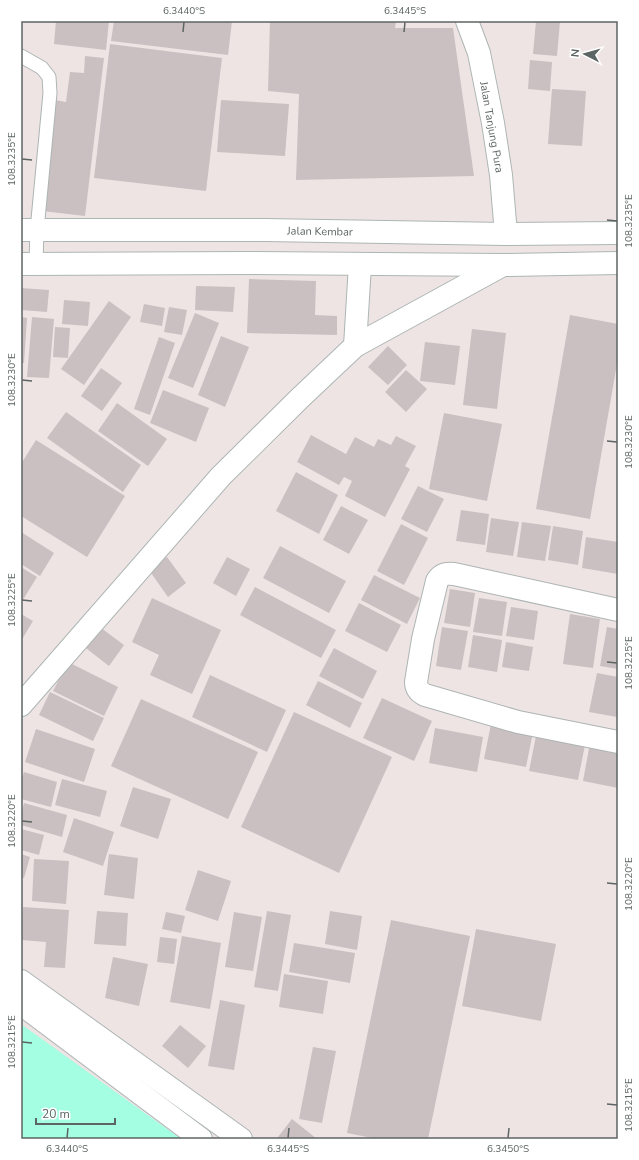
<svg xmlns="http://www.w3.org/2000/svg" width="639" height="1160" viewBox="0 0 639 1160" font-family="'Nunito Sans',sans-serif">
  <rect width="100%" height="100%" fill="#efe4e4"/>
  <path fill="#a4ffe2" d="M21,1024L181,1139H21Z"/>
  <g fill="#cac0c1">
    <path d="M56,21H109L106,50L54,44Z"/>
    <path d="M114,21H232L228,55L111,41Z"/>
    <path d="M270,21H396L395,28H453L474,176L296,180L299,94L268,91Z"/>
    <path d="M536,21H560L557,56L533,54Z"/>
    <path d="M110,44L222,58L206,191L94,178Z"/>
    <path d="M85,56L104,58L85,216L42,211L55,100L66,102L70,72L84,73Z"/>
    <path d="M530,60L552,62L550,91L528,89Z"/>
    <path d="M552,89L586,91L582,146L548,144Z"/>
    <path d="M221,100L289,104L285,156L217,152Z"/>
    <path d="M249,279L316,281L315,315L337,316V335L247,333Z"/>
    <path d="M196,286L235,287L233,312L195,310Z"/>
    <path d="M21,288L49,290L47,312L21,310Z"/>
    <path d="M64,300L90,302L88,326L62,324Z"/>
    <path d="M109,301L131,317L84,385L61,369Z"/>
    <path d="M144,304L165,308L162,326L140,322Z"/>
    <path d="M169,307L187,310L182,335L164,332Z"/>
    <path d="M195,313L219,323L193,388L168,378Z"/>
    <path d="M570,315L618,324V358L590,519L536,509Z"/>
    <path d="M21,317L27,318L24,363H21Z"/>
    <path d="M32,317L54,319L49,378L27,377Z"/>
    <path d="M55,327L70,328L68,358L53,357Z"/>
    <path d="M472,329L506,333L497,409L463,405Z"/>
    <path d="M221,336L249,347L225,407L198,395Z"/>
    <path d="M159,337L175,343L150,415L134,409Z"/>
    <path d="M425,342L460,346L455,385L420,381Z"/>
    <path d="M388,346L407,365L388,385L368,367Z"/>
    <path d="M101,368L122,383L102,411L81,396Z"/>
    <path d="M406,370L427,389L406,412L385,392Z"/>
    <path d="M163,390L209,408L196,442L150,423Z"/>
    <path d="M117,403L167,439L148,466L98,431Z"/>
    <path d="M66,412L141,465L123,492L47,438Z"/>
    <path d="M444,413L502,424L487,501L429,489Z"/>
    <path d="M311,435L346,454L355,437L374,447L378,439L391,445L396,436L416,446L405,466L410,469L385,517L345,496L352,481L344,477L339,485L297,462Z"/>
    <path d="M36,440L125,496L87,557L21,516V464Z"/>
    <path d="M296,472L338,495L319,534L276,511Z"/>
    <path d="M418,486L444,499L427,532L401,519Z"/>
    <path d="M341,506L368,520L349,554L323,540Z"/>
    <path d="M461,510L489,514L485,545L456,541Z"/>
    <path d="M491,518L519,522L513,556L486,552Z"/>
    <path d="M522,522L551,526L545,561L517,557Z"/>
    <path d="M401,524L428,538L404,585L377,571Z"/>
    <path d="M553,526L583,531L578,565L548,560Z"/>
    <path d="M21,532L54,553L40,576L21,564Z"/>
    <path d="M586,537L618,542V574L582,568Z"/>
    <path d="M280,546L346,581L329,613L263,578Z"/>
    <path d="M167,557L186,583L168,597L149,570Z"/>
    <path d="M227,557L250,569L236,596L213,583Z"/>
    <path d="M21,567L37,577L21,603Z"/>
    <path d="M374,575L420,598L407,624L361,600Z"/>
    <path d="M255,587L336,630L321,658L240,615Z"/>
    <path d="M450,589L475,593L470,627L444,623Z"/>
    <path d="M152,598L221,630L192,694L150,675L159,655L132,642Z"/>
    <path d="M479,598L507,602L502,636L473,632Z"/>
    <path d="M359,603L401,625L387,652L345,631Z"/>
    <path d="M511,607L538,611L534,640L506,636Z"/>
    <path d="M21,614L33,621L21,641Z"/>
    <path d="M570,614L600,619L593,668L563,664Z"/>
    <path d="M93,622L124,645L109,666L78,642Z"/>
    <path d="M442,627L468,631L461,670L436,666Z"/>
    <path d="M607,627L618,629V669L600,666Z"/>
    <path d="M473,635L502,640L497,672L468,667Z"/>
    <path d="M506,642L533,647L529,671L502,667Z"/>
    <path d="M334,648L377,671L363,699L319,676Z"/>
    <path d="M68,662L118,687L104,716L53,691Z"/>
    <path d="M597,673L618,677L617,717L589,712Z"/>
    <path d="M210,675L286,710L267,752L192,717Z"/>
    <path d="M318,681L362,703L350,728L306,705Z"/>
    <path d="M50,692L104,718L93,741L39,715Z"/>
    <path d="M382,698L432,721L414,761L363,738Z"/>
    <path d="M141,699L258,752L228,819L111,766Z"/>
    <path d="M294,712L392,757L339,873L241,827Z"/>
    <path d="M491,724L533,732L526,767L484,759Z"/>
    <path d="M435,728L483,737L477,772L429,763Z"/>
    <path d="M36,729L95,749L84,782L25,762Z"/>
    <path d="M537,731L586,740L578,780L529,771Z"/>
    <path d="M590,743L618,749V788L583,781Z"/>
    <path d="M24,772L57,782L51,807L21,799V782Z"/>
    <path d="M62,779L107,791L100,817L55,805Z"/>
    <path d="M133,787L171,799L158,839L120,826Z"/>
    <path d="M24,803L67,815L62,837L21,825V816Z"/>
    <path d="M74,818L114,832L103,866L63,852Z"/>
    <path d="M21,829L44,835L39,855L21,850Z"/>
    <path d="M21,854L30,857L24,878L21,877Z"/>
    <path d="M109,854L138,858L134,899L104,895Z"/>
    <path d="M34,859L69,861L66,904L32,901Z"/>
    <path d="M198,870L231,881L218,921L185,910Z"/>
    <path d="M23,907L69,910L65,968L44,967L46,942L21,940Z"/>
    <path d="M97,911L128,913L126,946L94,944Z"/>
    <path d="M267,911L291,915L278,991L254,987Z"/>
    <path d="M330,911L362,916L357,950L325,944Z"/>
    <path d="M166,912L185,916L181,933L162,929Z"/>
    <path d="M234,912L262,917L253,971L225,967Z"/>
    <path d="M391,920L470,936L428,1139H377L347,1133Z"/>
    <path d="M476,929L556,944L541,1021L462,1006Z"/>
    <path d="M182,936L221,943L210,1009L170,1002Z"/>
    <path d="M160,937L177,939L174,964L157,962Z"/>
    <path d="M294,943L355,953L350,983L289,972Z"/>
    <path d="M113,957L148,964L139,1006L105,998Z"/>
    <path d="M284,974L328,981L323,1014L279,1007Z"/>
    <path d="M220,1000L245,1005L234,1070L208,1066Z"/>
    <path d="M180,1025L206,1046L188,1068L162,1046Z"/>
    <path d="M313,1047L336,1051L322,1123L299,1119Z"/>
    <path d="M292,1119L317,1139H281L278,1137Z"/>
  </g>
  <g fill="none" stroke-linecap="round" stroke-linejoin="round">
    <defs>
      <path id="lane" d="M21,56L42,68L49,77L50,93L37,230L36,264"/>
      <g id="street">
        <path d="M618,610L454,574C446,573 441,574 437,581L423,639L416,682C416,688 419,692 425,695L518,722L618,742"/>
        <path d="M21,981L241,1139"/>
        <path d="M21,1004L201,1139"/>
      </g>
      <g id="secondary">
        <path d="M467,21L479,53L493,123L501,175L506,234"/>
        <path d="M21,230H265L506,234L618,233"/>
        <path d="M21,264L249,263L503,265L618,263"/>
        <path d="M355,346L360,265"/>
        <path d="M21,705L221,476L300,398L355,346L503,265"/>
      </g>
    </defs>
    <use href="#lane" stroke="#adb5b4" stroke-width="15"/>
    <use href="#street" stroke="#adb5b4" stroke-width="24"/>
    <use href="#secondary" stroke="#acb6b4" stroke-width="24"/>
    <use href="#lane" stroke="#fff" stroke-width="13"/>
    <use href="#street" stroke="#fff" stroke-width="22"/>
    <use href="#secondary" stroke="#fff" stroke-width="22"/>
  </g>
  <path fill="none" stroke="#5c6563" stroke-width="1.5" d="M183,32L184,22M404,32L405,22M22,159L32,160M607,220L617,221M22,380L32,381M607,441L617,442M22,600L32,601M607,662L617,663M22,821L32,822M607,883L617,884M22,1042L32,1043M607,1104L617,1105M67,1138L68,1128M288,1138L289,1128M508,1138L509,1128"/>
  <g text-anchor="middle" stroke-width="3" stroke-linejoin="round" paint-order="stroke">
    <g font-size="11" fill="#5c6563" stroke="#fff">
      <text transform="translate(492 127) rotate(80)" y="4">Jalan Tanjung Pura</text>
      <text transform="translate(320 231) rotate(1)" y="4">Jalan Kembar</text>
    </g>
  </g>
  <rect width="639" height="1160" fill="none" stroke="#ffffff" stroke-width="44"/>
  <g transform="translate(585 54) rotate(276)" stroke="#ffffff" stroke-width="3" paint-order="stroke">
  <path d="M0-3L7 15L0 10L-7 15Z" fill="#5c6563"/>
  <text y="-6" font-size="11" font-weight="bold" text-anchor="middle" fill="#5c6563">N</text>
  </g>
  <path d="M36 1118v6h79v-6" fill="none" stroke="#5c6563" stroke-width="2"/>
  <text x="42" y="1118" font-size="12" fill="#5c6563" stroke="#ffffff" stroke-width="3" paint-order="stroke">20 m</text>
  <rect x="22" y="22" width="595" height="1116" fill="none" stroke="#5c6563" stroke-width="1.5"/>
  <g font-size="10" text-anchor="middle" fill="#5c6563">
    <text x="184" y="14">6.3440°S</text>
    <text x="405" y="14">6.3445°S</text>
    <text transform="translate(11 159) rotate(-90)" y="4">108.3235°E</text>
    <text transform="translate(628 221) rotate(-90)" y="4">108.3235°E</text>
    <text transform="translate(11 380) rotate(-90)" y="4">108.3230°E</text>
    <text transform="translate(628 442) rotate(-90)" y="4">108.3230°E</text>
    <text transform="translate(11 600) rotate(-90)" y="4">108.3225°E</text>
    <text transform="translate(628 663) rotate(-90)" y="4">108.3225°E</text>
    <text transform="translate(11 821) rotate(-90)" y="4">108.3220°E</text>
    <text transform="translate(628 884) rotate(-90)" y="4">108.3220°E</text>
    <text transform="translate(11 1042) rotate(-90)" y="4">108.3215°E</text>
    <text transform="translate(628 1105) rotate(-90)" y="4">108.3215°E</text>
    <text x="67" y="1152">6.3440°S</text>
    <text x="288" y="1152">6.3445°S</text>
    <text x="508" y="1152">6.3450°S</text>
  </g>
</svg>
